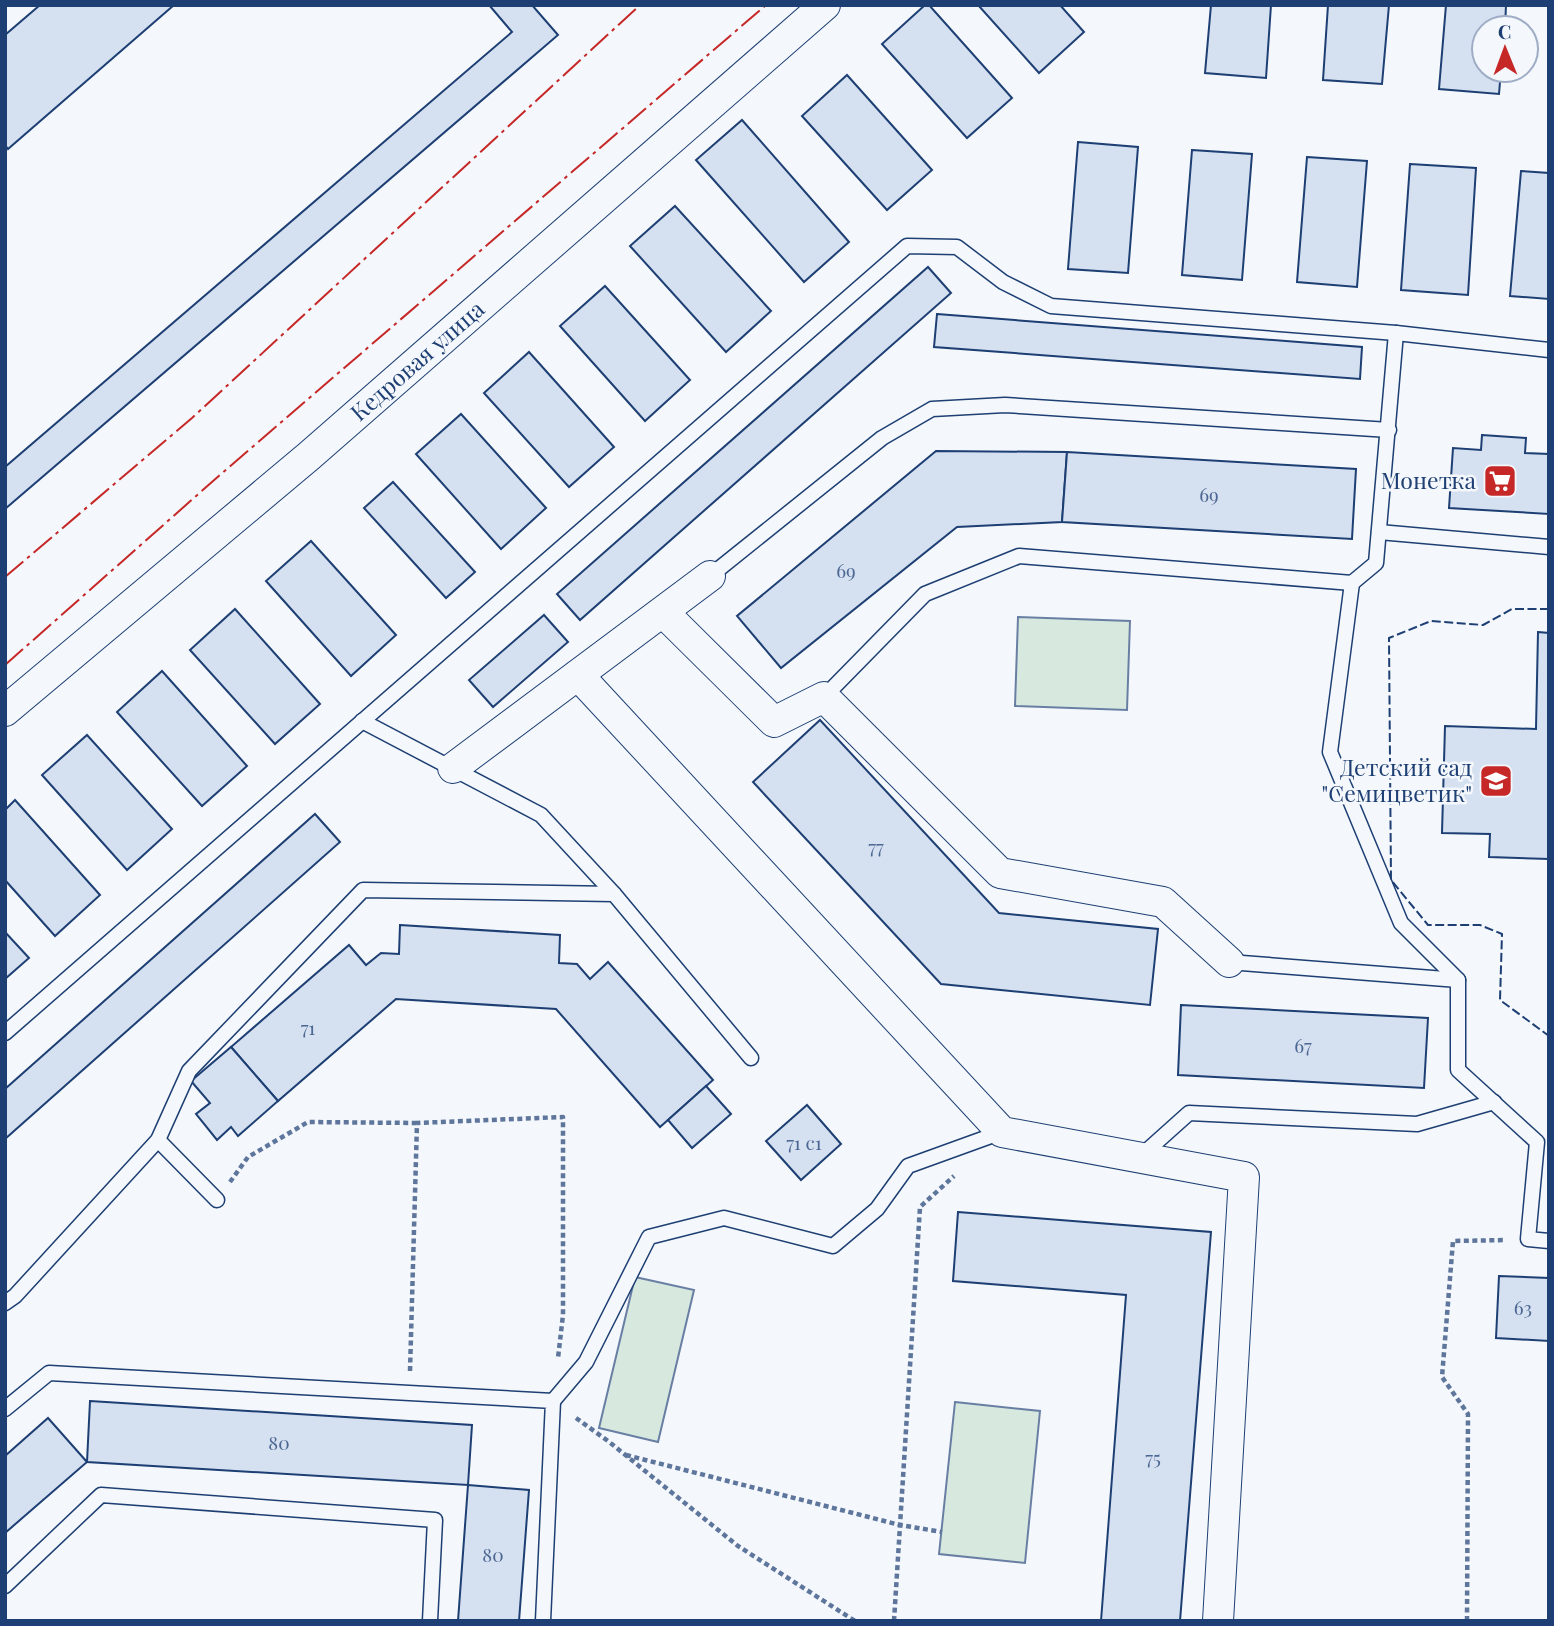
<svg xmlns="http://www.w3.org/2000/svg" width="1554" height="1626" viewBox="0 0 1554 1626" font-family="'Playfair Display',serif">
  <rect width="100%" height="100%" fill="#f4f7fb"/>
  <g fill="#d7e8df" stroke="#687fa3" stroke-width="2">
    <path d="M1018,617L1130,621L1127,710L1015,706Z"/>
    <path d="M635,1277L694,1290L658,1442L599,1428Z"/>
    <path d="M955,1402L1040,1411L1025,1563L939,1554Z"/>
  </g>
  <g fill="#d5e0f0" stroke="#1d3f73" stroke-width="2">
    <path d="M40,5H174L8,149L5,145V35Z"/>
    <path d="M489,5H532L558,35L5,509V467L512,32Z"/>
    <path d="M925,5H929L1012,98L967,138L882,44Z"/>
    <path d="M978,5H1060L1084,32L1039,73Z"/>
    <path d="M1211,5H1271L1266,78L1205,73Z"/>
    <path d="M1328,5H1389L1382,84L1323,80Z"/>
    <path d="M1446,5H1506L1505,28H1484V70H1501L1499,94L1439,89Z"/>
    <path d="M847,75L932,170L887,210L802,116Z"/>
    <path d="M742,120L849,242L804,282L696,160Z"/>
    <path d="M1078,142L1138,147L1128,273L1068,269Z"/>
    <path d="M1192,150L1252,154L1242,280L1182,275Z"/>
    <path d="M1307,157L1367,161L1357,287L1297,282Z"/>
    <path d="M1410,164L1476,168L1468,295L1401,290Z"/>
    <path d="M1521,171L1549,173V299L1510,296Z"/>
    <path d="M675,206L771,311L726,352L630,246Z"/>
    <path d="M928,267L951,293L580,620L557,594Z"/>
    <path d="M605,286L690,380L645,421L560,326Z"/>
    <path d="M937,314L1362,347L1360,379L934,347Z"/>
    <path d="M529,352L614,447L569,487L484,393Z"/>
    <path d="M461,414L546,508L501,549L416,454Z"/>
    <path d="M1482,435L1526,438L1525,453L1549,454V514L1449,508L1453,448L1481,450Z"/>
    <path d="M936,451L1067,452L1062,522L957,527L781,668L737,616Z"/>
    <path d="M1067,452L1356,469L1352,539L1062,522Z"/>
    <path d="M393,482L475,572L446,598L364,508Z"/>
    <path d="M311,541L396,635L351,676L266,581Z"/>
    <path d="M235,609L320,704L275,744L190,650Z"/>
    <path d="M544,615L568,642L493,707L469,680Z"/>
    <path d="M1538,632L1549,633V859L1489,857L1490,834L1442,833L1445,726L1536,729Z"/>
    <path d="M162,671L247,766L202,806L117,712Z"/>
    <path d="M820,720L999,913L1158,929L1150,1005L941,984L753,782Z"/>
    <path d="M87,735L172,829L127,870L42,775Z"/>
    <path d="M15,800L100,895L55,936L5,880V810Z"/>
    <path d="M315,814L340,842L5,1139V1089Z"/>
    <path d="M400,925L560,935L559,963L577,964L590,979L608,962L713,1080L660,1127L556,1009L396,999L278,1101L231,1047L349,945L366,965L381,953L399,954Z"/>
    <path d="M5,932L29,958L5,979Z"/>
    <path d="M1181,1005L1428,1018L1424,1088L1178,1075Z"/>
    <path d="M231,1047L278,1101L238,1136L231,1127L217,1140L196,1114L210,1103L191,1081Z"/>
    <path d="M706,1086L731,1114L692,1148L668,1120Z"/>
    <path d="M807,1105L841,1144L801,1180L766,1141Z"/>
    <path d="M958,1212L1211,1232L1180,1621H1101L1126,1295L953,1281Z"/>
    <path d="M1499,1276L1549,1278V1341L1496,1338Z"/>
    <path d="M90,1401L472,1425L468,1485L87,1462Z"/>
    <path d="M48,1418L87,1462L5,1533V1456Z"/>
    <path d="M468,1485L529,1490L519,1621H458Z"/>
  </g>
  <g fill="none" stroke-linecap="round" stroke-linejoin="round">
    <defs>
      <g id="service">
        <path d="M1379,532L1549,547"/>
        <path d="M710,576L882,438L932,409L1005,405L1389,430"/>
        <path d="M1352,583L1330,752L1401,923L1458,980"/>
        <path d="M824,697L925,594L1019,556L1352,583L1376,563L1396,333"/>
        <path d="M362,721L541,815L614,894"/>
        <path d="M1229,962L1458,980V1070L1537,1142L1528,1239L1549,1241"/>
        <path d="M5,1033L907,246L957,247L1003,282L1051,306L1396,333L1549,350"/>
        <path d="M158,1140L217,1200"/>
        <path d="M1141,1156L1189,1113L1417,1124L1494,1102"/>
        <path d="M5,1303L15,1296L158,1140L189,1071L363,890L614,894L751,1058"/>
        <path d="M553,1401L586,1362L649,1237L724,1218L833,1246L877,1209L908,1166L1002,1132"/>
        <path d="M5,1409L49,1373L553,1401L543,1621"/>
        <path d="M5,1586L101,1495L435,1520L430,1621"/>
      </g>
      <g id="minor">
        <path d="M663,612L774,722L824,697L1000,873L1163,902L1229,962"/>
        <path d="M578,675L1002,1132L1244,1177L1218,1621"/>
        <path id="s1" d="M5,711L309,456L825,5"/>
        <path d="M453,768L710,576"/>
      </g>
    </defs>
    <use href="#service" stroke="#1d3f73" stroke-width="17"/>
    <use href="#minor" stroke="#1d3f73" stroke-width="32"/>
    <g stroke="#5e769c" stroke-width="4.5" stroke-dasharray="5 3.5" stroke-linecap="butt">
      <path d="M230,1182L248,1157L308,1122L417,1123"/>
      <path d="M410,1371L417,1123L563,1117V1315L558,1358"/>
      <path d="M576,1418L608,1441L738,1546L855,1621"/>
      <path d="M626,1455L900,1525L942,1532"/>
      <path d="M894,1621L920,1207L954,1176"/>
      <path d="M1467,1621L1468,1414L1442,1377L1453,1241L1506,1240"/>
    </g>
    <use href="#service" stroke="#f4f7fb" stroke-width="14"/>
    <use href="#minor" stroke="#f4f7fb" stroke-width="30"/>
    <path stroke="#1d3f73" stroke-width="2" stroke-dasharray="9 3.5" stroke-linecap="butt" d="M1549,609H1512L1483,625L1431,621L1389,638L1391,880L1428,925H1480L1502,934L1500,1000L1549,1036"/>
    <g stroke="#c62828" stroke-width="2" stroke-dasharray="24 5 3.5 5" stroke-linecap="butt">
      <path d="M5,577L192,418L640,5"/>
      <path d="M5,665L221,474L766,5"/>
    </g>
  </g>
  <defs>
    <symbol id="supermarket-square" viewBox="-11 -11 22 22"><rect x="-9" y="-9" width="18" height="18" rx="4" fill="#c62828" stroke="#f4f7fb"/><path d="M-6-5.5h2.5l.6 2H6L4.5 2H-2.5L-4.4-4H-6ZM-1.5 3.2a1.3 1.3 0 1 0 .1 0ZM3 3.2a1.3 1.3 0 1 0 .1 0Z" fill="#fff"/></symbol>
    <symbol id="school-square" viewBox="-11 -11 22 22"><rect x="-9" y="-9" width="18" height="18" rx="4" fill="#c62828" stroke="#f4f7fb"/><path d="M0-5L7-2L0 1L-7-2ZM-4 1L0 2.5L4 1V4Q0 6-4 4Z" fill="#fff"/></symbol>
  </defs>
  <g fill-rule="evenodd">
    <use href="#supermarket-square" x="1481" y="462" width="38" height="38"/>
    <use href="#school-square" x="1477" y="762" width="38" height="38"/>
  </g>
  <g text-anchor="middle" stroke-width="5" stroke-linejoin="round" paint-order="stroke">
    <g font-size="19" fill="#4b6792">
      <text x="1209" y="502">69</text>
      <text x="846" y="578">69</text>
      <text x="876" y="854">77</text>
      <text x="308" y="1035">71</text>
      <text x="1303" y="1053">67</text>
      <text x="804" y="1150">71 с1</text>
      <text x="1523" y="1315">63</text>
      <text x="279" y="1450">80</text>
      <text x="1153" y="1465">75</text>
      <text x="493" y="1562">80</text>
    </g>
    <g font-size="23" fill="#1d3f73" stroke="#f4f7fb">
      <text dy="8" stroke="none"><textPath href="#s1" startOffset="541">Кедровая улица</textPath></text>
    </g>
    <g font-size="23" fill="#1d3f73" stroke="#f4f7fb" text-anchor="end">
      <text x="1476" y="489">Монетка</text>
      <text x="1472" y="776">Детский сад<tspan x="1472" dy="26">"Семицветик"</tspan></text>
    </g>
  </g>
  <rect width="1554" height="1626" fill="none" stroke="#1d3f73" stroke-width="14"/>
  <g transform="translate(1505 49) rotate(359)"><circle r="33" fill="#f4f7fb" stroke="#9eadc5" stroke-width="2"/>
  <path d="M0-5L12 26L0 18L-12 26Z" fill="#c62828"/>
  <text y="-10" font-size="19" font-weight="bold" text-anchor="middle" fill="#1d3f73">С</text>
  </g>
</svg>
